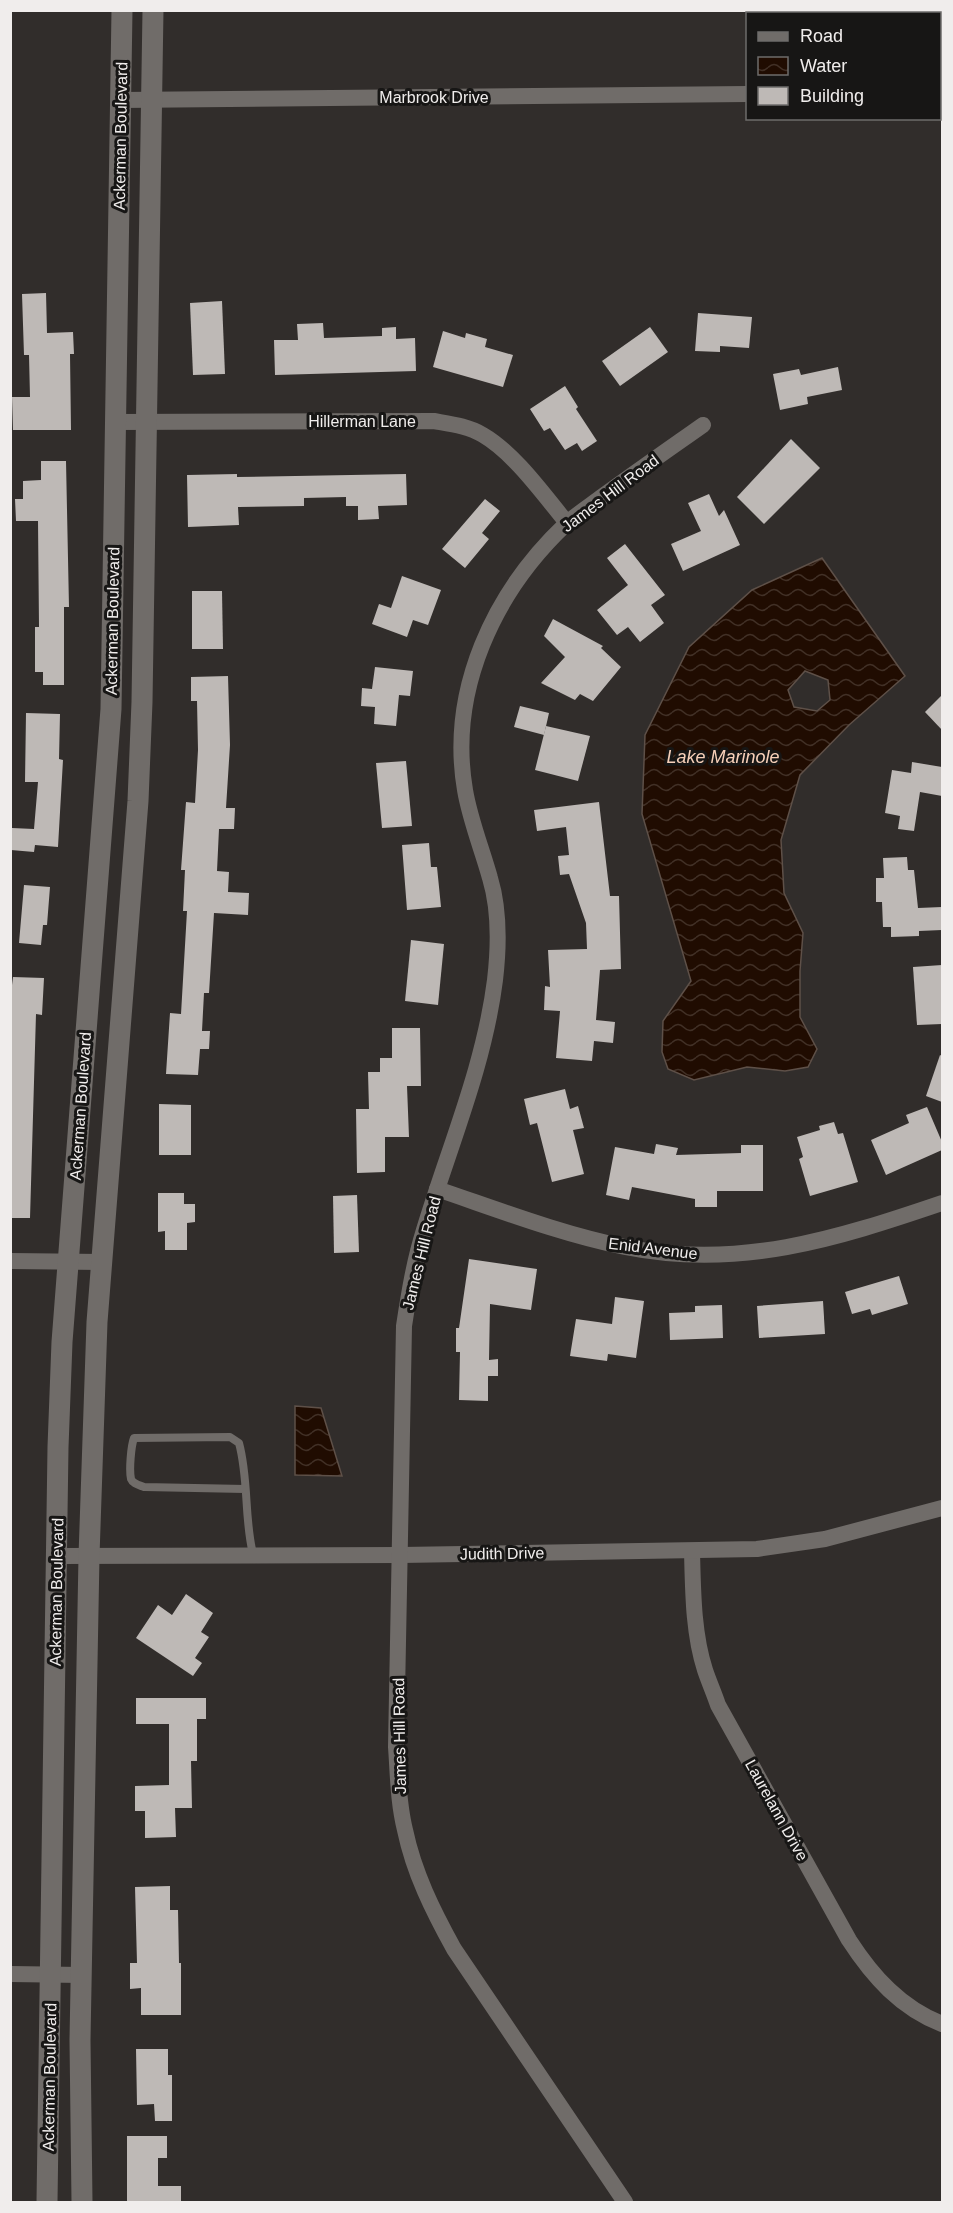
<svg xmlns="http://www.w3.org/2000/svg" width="953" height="2213" viewBox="0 0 953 2213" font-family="Helvetica,sans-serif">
  <defs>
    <pattern id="water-waves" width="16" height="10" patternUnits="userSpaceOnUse" patternTransform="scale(1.5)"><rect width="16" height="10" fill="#200c01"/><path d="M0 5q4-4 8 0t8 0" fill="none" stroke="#413026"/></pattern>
  </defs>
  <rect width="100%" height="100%" fill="#312d2b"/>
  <g fill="url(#water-waves)" stroke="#5e5048" stroke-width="1.5" fill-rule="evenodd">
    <path d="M822,558L905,676L849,725L800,775L781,840L784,893L803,933L800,971V1017L817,1049L808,1067L785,1071L747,1067L694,1080L668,1069L662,1052L663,1021L691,981L642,814L645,735L689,647L752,590ZM805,671L828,680L830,700L817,711L794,707L788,690Z"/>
    <path d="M295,1406L321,1408L342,1476L295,1475Z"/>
  </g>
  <g fill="#beb9b6">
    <path d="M46,293L47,333L73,332L74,354H70L71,430H13L12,397H30L29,355H24L22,294Z"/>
    <path d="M222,301L225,374L193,375L190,303Z"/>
    <path d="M698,313L752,317L749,348L720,346V352L695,351Z"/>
    <path d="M323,323L324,338L382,336V328L396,327V339L415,338L416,371L275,375L274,340H298L297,324Z"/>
    <path d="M650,327L668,352L620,386L602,361Z"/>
    <path d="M443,331L465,338L466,333L487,339L485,347L513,355L503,387L433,367Z"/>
    <path d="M838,367L842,390L807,397L808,404L780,410L773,374L799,369L801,375Z"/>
    <path d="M565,386L578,407L576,409L597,441L582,451L577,443L565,450L550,428L544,431L530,409Z"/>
    <path d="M791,439L820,468L764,524L737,497Z"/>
    <path d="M41,461H66L69,607H64V685H43V672H35V627H39L38,521H16L15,499H23V481L41,480Z"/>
    <path d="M237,474V477L406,474L407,505L378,506L379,519L358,520V506H346V497L304,498V506L238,507L239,525L188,527L187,475Z"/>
    <path d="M709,494L719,516L724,510L740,545L683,571L671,544L701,531L688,503Z"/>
    <path d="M485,499L500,511L482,533L489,539L465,568L442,549Z"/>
    <path d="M625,544L665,595L651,605L664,623L640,642L628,627L617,635L597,610L628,585L607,558Z"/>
    <path d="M402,576L441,590L428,625L413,620L407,637L372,624L379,604L391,608Z"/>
    <path d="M192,591H222L223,649H192Z"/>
    <path d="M553,619L603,646L601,648L621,667L593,701L580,694L575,700L541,683L565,657L544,636Z"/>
    <path d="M375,667L413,671L410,696L399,695L396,726L374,724L375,707L361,706L362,688L372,689Z"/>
    <path d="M228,676L230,745L226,808H235L234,829H219L217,871L229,872L228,892L249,893L248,915L214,913L209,993H204L202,1031H210L209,1049H200L198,1075L166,1074L170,1013L181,1014L187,911H183L185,870H181L186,802L195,803L198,750L197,701H191V677Z"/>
    <path d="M942,695V730L925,712Z"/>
    <path d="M520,706L549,713L544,735L514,727Z"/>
    <path d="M26,713L60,714L59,759L63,760L58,847L35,845L34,852L11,850L12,828L34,829L38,782H25Z"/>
    <path d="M546,726L590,736L578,781L535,770Z"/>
    <path d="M406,761L412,826L382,828L376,763Z"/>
    <path d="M912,762L942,767V796L920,792L914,831L898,829L900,816L885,813L892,770L911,773Z"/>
    <path d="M599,802L610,896H619L621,969L600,970L596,1020L615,1022L613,1043L594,1041L592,1061L556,1058L560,1011L544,1010L545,986L550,987L548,950L587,949L586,923L569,874L560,875L558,856L569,855L566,827L537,831L534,810Z"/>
    <path d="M429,843L431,867H437L441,907L407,910L402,845Z"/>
    <path d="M907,857L908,870H914L918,908L942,907V930L919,931V936L891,937V927H883L882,902H876V878H884L883,858Z"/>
    <path d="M24,885L50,887L47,925H43L41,945L19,943Z"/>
    <path d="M411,940L444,944L438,1005L405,1001Z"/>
    <path d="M942,965V1024L917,1025L913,967Z"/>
    <path d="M13,977L44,978L42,1015L36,1014L30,1218H10V1001Z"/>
    <path d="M392,1028H420L421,1086H407L409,1137H385V1172L357,1173L356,1109H369L368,1072H380V1058H392Z"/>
    <path d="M940,1055L942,1056V1102L926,1096Z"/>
    <path d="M565,1089L570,1109L578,1106L584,1128L573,1130L584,1174L552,1182L537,1123L530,1125L524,1099Z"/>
    <path d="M159,1104L191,1105V1155H159Z"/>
    <path d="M927,1107L942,1142V1150L886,1175L871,1140L909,1123L906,1115Z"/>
    <path d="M834,1122L838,1134L843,1133L858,1182L810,1196L799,1159L803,1157L797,1137L820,1130L819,1126Z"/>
    <path d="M656,1144L678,1148L676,1155L741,1153V1145H763V1191H717V1207H695V1199L632,1187L629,1200L606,1195L615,1147L654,1154Z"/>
    <path d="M158,1193H184V1204H195V1222L187,1223V1250H165V1231L158,1232Z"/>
    <path d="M357,1195L359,1252L334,1253L333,1196Z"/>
    <path d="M469,1259L537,1269L531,1310L490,1304L489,1360L498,1359V1376H488V1401L459,1400L460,1352H456V1328H459Z"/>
    <path d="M899,1276L908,1304L872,1315L870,1309L852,1314L845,1292Z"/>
    <path d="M615,1297L644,1301L636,1358L608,1354L607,1361L570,1356L576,1319L612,1324Z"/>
    <path d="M823,1301L825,1334L759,1338L757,1306Z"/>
    <path d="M722,1305L723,1338L670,1340L669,1313L695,1312V1306Z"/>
    <path d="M186,1594L213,1613L201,1632L209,1637L195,1658L202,1663L193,1676L136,1638L158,1605L172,1615Z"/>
    <path d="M136,1698H206V1719H197V1761H191L192,1808H175L176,1837L145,1838V1811H135V1786L169,1785V1724H136Z"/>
    <path d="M170,1886V1910H178L179,1963H181V2015H141V1988L130,1989V1963H137L135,1887Z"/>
    <path d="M136,2049H168V2075H172V2121H155L154,2104L137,2105Z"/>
    <path d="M127,2136H167V2158H158V2186H181V2202H127Z"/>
  </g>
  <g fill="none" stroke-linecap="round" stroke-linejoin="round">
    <path stroke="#706c69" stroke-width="8" d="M245,1489L144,1487C139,1485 133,1484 131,1479C129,1470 131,1446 134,1438L230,1437L239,1443C249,1480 244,1518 253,1554"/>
    <g stroke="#706c69" stroke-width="16">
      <path d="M940,81L942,80"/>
      <path d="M121,100L748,94"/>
      <path d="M116,422L434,421C451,424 468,426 483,435C514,453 544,495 567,523"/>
      <path d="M437,1189C499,1210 561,1234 625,1247C739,1270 836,1239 942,1203"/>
      <path d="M10,1261L101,1262"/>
      <path d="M692,1551C693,1590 693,1633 705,1670C709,1682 714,1693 718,1705L849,1940C873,1977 901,2008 942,2024"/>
      <path d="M57,1556L401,1555L757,1549L825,1539L942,1508"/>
      <path d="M10,1974L82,1975"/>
      <path d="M625,2202L454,1949C433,1911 414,1873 405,1830C398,1802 398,1774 396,1747L404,1326C409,1293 414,1262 424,1230C449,1147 484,1067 495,980C499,946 500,911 490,878C482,849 470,820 465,790C448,690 494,592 566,524C577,514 591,505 603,496C636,472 669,449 703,425"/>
    </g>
    <g stroke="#706c69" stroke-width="21">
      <path d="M47,2202L58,1447L62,1342L111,709L122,10"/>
      <path d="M82,2202L80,2040L89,1556L97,1322L138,801L142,702L153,10"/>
    </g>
  </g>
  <g text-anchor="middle" stroke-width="6" stroke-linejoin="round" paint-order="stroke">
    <g font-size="16" fill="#f0edec" stroke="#171615">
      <text x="434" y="103">Marbrook Drive</text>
      <text transform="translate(120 136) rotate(-89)" y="6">Ackerman Boulevard</text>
      <text x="362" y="427">Hillerman Lane</text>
      <text transform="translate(610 493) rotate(-37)" y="6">James Hill Road</text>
      <text transform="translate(112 621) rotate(-89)" y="6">Ackerman Boulevard</text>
      <text transform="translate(80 1106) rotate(-86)" y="6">Ackerman Boulevard</text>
      <text transform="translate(653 1248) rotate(7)" y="6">Enid Avenue</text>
      <text transform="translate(421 1253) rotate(-76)" y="6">James Hill Road</text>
      <text transform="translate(502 1553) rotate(-1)" y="6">Judith Drive</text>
      <text transform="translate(56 1592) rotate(-89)" y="6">Ackerman Boulevard</text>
      <text transform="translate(399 1736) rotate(-91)" y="6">James Hill Road</text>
      <text transform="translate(777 1810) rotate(61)" y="6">Laurelann Drive</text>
      <text transform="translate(49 2077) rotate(-89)" y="6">Ackerman Boulevard</text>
    </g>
    <g font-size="18" font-style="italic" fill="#f7d0b9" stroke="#171615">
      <text x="723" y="763">Lake Marinole</text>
    </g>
  </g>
  <rect width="953" height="2213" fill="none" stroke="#f0edec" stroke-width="24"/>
  <rect x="746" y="12" width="195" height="108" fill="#171615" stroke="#6e6c6b" stroke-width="1.5"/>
  <rect x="758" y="32" width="30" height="9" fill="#706c69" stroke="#6e6c6b" stroke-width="1.5"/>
  <text x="800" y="42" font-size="18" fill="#f0edec">Road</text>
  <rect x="758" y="57" width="30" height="18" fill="url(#water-waves)" stroke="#6e6c6b" stroke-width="1.5"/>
  <text x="800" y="72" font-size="18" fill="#f0edec">Water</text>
  <rect x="758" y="87" width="30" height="18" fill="#beb9b6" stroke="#6e6c6b" stroke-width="1.5"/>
  <text x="800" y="102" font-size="18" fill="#f0edec">Building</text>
</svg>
